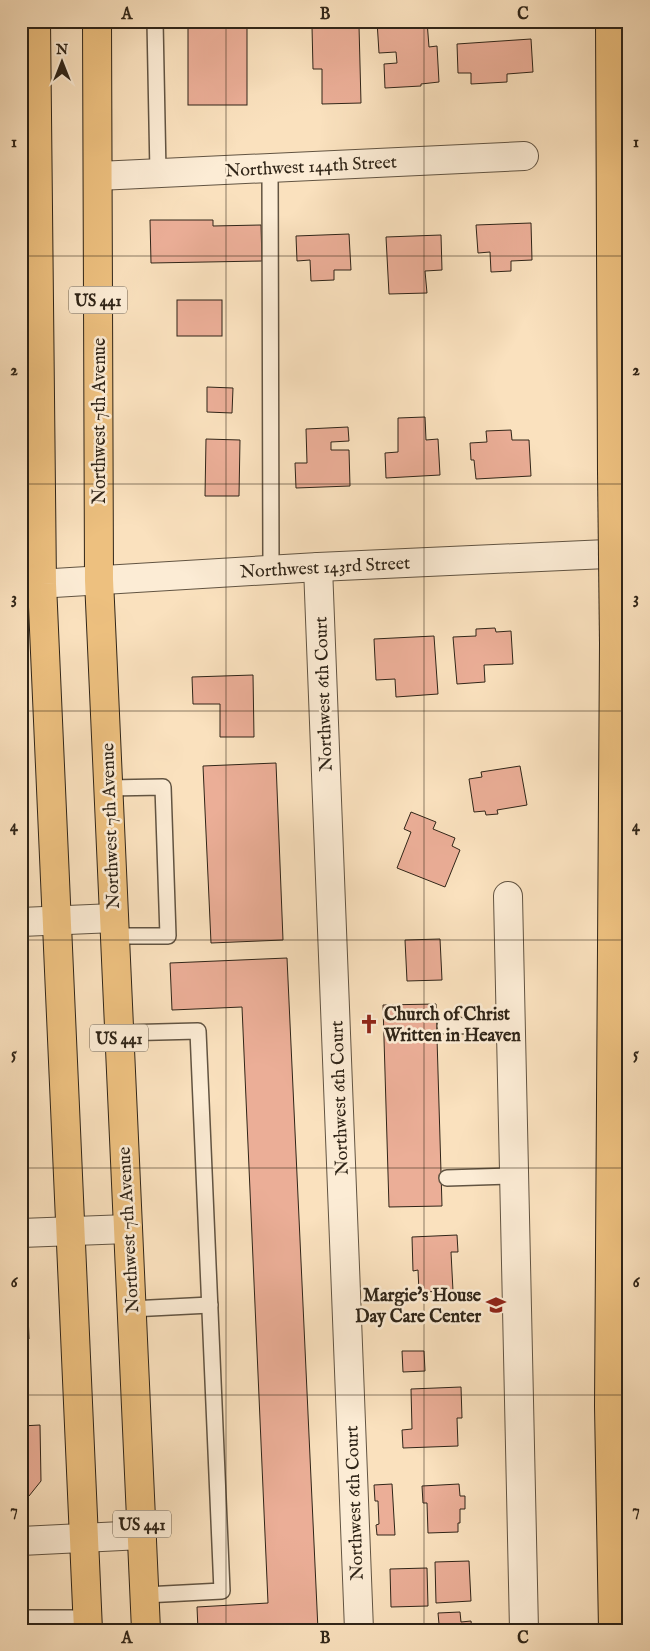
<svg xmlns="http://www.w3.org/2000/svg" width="650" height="1651" viewBox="0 0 650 1651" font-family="'IM FELL English',serif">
  <rect width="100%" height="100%" fill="#fae1be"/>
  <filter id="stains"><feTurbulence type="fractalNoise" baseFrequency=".004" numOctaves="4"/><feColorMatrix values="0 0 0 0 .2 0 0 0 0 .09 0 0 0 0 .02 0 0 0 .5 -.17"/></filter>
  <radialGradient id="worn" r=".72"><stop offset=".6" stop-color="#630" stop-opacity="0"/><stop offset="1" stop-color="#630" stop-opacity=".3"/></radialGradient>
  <g fill="#ebae97" stroke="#302518">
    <rect x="188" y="21" width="59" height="84"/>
    <path d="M377,21H427L429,47L437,46L439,82L421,84V86L385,88L384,64L397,63L396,52L379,53Z"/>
    <path d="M359,26L361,103L322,104V69H313L312,27Z"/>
    <path d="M531,39L533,72L507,74V82L471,84V73H458L457,44Z"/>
    <path d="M150,220H213V226L261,225L262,261L151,263Z"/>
    <path d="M531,223L532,260L511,261V271L491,272L490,252L478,253L476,225Z"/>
    <path d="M349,234L351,270H334V280L311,281L310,260L297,261L296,236Z"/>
    <path d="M441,235L442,270L425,271L427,293L389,294L386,237Z"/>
    <rect x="177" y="300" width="45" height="36"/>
    <path d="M207,387L233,388L232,413L207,412Z"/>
    <path d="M425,417L426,440L438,439L440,475L386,478L385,453L398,452V418Z"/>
    <path d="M348,427L349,441L331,442V450H349L350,486L296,488L295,463H307L306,429Z"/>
    <path d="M511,430L512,440H529L531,476L476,479L474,460H471L470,443L487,442L486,431Z"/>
    <path d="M206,439L240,440L239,496H205Z"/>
    <path d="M495,628L496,632L511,631L513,664L484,665L485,682L457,684L453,637L476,636V629Z"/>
    <path d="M434,636L438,694L396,697L395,679L376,680L374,639Z"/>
    <path d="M253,675L254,737H220V704H193L192,677Z"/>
    <path d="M276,763L283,940L211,943L203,766Z"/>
    <path d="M520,766L527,805L497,810L498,814L486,815L485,811L474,812L469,779L482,777L481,772Z"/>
    <path d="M411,812L436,822L433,829L455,838L452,846L460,850L445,887L397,868L411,832L404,829Z"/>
    <path d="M440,939L442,980L407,981L405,940Z"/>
    <path d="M287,958L318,1630H198L197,1607L268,1603L242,1007L172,1010L170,963Z"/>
    <path d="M436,1004L442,1206L389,1207L383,1005Z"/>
    <path d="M457,1235L458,1252H451L453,1291L419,1292L418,1270L413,1271L412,1237Z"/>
    <path d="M21,1283L27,1288L29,1339H21Z"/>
    <path d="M402,1351H424L425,1371L403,1372Z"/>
    <path d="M461,1387L462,1418H457L458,1446L403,1448L402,1430L412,1429L411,1389Z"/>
    <path d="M40,1425L41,1481L29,1496H21V1426Z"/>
    <path d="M392,1484L395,1535H377L376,1525L379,1524L378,1501H375L374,1485Z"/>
    <path d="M459,1484L460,1496H465V1509H460V1523H458V1532L428,1533L427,1503H423L422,1486Z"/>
    <path d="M469,1561L471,1601L436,1603L435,1562Z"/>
    <path d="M427,1568L428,1606L391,1607L390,1569Z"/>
    <path d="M460,1612L461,1622L471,1621L472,1630H424V1624H439L438,1613Z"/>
  </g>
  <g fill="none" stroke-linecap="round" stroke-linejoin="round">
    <defs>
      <g id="service">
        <path d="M155,21L158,173"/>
        <path d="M270,168L271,570"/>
        <path d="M108,788L163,787L168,936H115"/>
        <path d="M445,1026L511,1025"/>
        <path d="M119,1033L198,1031L222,1591L145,1595"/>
        <path d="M447,1178L514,1176"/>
        <path d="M131,1309L210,1305"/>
        <path d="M21,1618H87"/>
      </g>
      <g id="minor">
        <path d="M98,176L524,156"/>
        <path d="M318,567L359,1630"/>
        <path d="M508,896L524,1630"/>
        <path d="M21,922L114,918"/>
        <path d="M21,1233L128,1229"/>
        <path d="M21,1541L142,1535"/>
      </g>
      <path id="tertiary" d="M21,585L318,567L629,553"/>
      <g id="primary">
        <path d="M36,21L42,584L88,1630"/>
        <path d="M97,21L99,580L146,1630"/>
      </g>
      <g id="motorway">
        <path d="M610,21L612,471"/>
        <path d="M613,1630L609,1406L614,643"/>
      </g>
    </defs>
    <use href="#service" stroke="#625442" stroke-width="18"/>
    <use href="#minor" stroke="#625442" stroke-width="30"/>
    <use href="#tertiary" stroke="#625442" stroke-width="30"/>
    <use href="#primary" stroke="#302518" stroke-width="30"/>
    <use href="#motorway" stroke="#302518" stroke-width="30"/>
    <use href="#service" stroke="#fcecd5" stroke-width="15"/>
    <use href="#minor" stroke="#fcecd5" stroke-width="28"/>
    <use href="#tertiary" stroke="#fcecd5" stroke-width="28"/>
    <use href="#primary" stroke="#edc07f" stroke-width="28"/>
    <use href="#motorway" stroke="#edc07f" stroke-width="28"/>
    <defs>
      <path id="motorway-bridge" d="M612,471L614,643"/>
    </defs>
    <use href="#motorway-bridge" stroke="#302518" stroke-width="30" stroke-linecap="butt"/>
    <use href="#motorway-bridge" stroke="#edc07f" stroke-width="28"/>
  </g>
  <path fill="none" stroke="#302518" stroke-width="1" stroke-opacity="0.55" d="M226,21V1630M424,21V1630M21,256H629M21,484H629M21,711H629M21,940H629M21,1168H629M21,1395H629"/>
  <defs>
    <symbol id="church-bare" viewBox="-9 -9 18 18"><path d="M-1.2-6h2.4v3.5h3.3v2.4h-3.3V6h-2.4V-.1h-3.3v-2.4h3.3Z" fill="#8f2418" stroke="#fcecd5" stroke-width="2.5" paint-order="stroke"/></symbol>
    <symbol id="school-bare" viewBox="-9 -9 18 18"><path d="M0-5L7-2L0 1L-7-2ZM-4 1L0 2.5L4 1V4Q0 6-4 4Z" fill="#8f2418" stroke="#fcecd5" stroke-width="2.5" paint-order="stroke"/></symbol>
  </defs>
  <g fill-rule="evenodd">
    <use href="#church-bare" x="355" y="1010" width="28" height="28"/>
    <use href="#school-bare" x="482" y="1291" width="28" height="28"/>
  </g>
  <g text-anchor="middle" stroke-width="5" stroke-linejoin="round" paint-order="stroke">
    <g fill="#fcecd5" stroke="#6d6151" stroke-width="1">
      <rect x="69" y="286.5" width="58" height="27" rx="4"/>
      <rect x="90" y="1024.5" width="58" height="27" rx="4"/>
      <rect x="113" y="1510.5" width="58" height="27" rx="4"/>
    </g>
    <g font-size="16" font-weight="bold" fill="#302518">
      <text x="98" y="306">US 441</text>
      <text x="119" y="1044">US 441</text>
      <text x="142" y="1530">US 441</text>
    </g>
    <g font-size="18" fill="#302518" stroke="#fcecd5">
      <text transform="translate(311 166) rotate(-3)" y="6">Northwest 144th Street</text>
      <text transform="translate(99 421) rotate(-90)" y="6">Northwest 7th Avenue</text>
      <text transform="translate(325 567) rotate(-3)" y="6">Northwest 143rd Street</text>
      <text transform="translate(323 694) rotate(-92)" y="6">Northwest 6th Court</text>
      <text transform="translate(110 826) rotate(-92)" y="6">Northwest 7th Avenue</text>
      <text transform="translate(339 1098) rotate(-92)" y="6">Northwest 6th Court</text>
      <text transform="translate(128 1230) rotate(-93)" y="6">Northwest 7th Avenue</text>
      <text transform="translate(354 1503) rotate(-92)" y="6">Northwest 6th Court</text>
    </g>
    <g font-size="18" font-weight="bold" fill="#302518" stroke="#fcecd5" text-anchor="start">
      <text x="384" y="1020">Church of Christ<tspan x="384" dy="21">Written in Heaven</tspan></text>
      <text x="481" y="1301" text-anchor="end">Margie's House<tspan x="481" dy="21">Day Care Center</tspan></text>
    </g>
  </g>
  <rect width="650" height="1651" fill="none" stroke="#fae1be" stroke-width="55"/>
  <g transform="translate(62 62)" stroke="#fcecd5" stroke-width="4" paint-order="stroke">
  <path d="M0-4L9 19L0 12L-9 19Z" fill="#302518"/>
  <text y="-8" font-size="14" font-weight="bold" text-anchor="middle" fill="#302518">N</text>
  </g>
  <rect x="28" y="28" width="594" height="1596" fill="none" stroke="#302518" stroke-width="2"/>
  <g font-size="16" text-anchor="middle" font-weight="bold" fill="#302518">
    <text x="127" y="19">A</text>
    <text x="325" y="19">B</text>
    <text x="523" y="19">C</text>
    <text x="14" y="147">1</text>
    <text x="636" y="147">1</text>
    <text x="14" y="375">2</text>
    <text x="636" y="375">2</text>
    <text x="14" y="603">3</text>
    <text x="636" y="603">3</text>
    <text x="14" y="831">4</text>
    <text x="636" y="831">4</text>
    <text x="14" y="1059">5</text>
    <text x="636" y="1059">5</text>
    <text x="14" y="1287">6</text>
    <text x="636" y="1287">6</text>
    <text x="14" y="1515">7</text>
    <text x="636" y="1515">7</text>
    <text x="127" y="1643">A</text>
    <text x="325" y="1643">B</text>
    <text x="523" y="1643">C</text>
  </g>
  <rect width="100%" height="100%" filter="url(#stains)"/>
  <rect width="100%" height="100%" fill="url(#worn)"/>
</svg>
